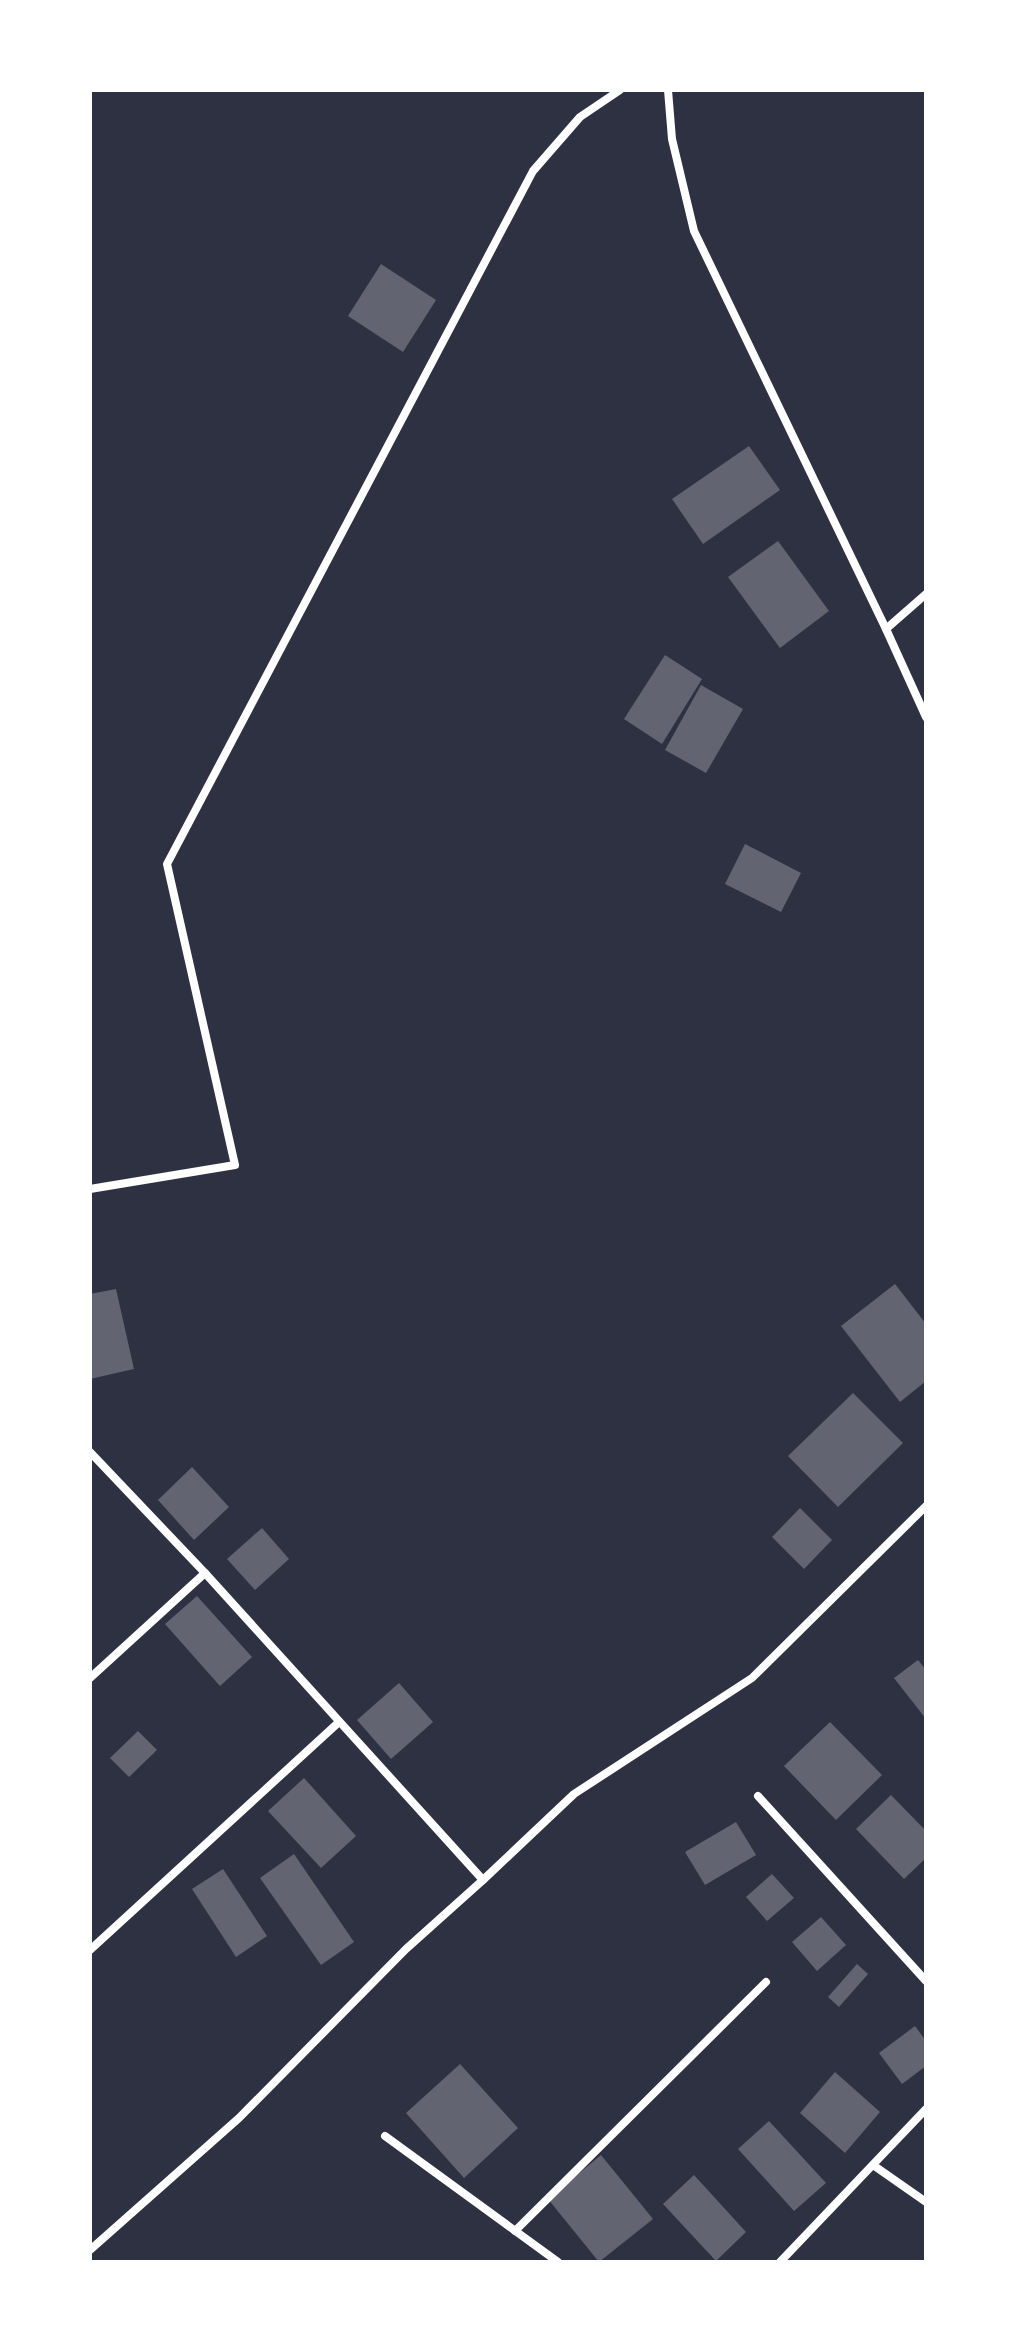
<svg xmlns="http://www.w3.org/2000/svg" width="1016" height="2352" viewBox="0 0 1016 2352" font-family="'Asap Condensed',sans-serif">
  <rect width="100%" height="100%" fill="#2d3142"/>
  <g fill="#626471">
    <path d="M381,264L436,300L403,352L348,316Z"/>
    <path d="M749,446L780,490L703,544L672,499Z"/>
    <path d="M778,541L829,611L780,648L728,577Z"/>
    <path d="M665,655L702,679L662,744L624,719Z"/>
    <path d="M701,685L743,709L706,773L665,750Z"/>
    <path d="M745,844L801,873L781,912L725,884Z"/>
    <path d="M895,1284L926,1324V1381L900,1402L841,1326Z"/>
    <path d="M116,1289L134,1369L90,1379V1294Z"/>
    <path d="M853,1393L903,1443L838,1507L788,1456Z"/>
    <path d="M192,1467L229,1507L194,1540L158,1500Z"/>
    <path d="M800,1508L832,1540L804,1569L772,1537Z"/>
    <path d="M262,1528L289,1559L255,1590L227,1559Z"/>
    <path d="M197,1596L252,1657L220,1686L165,1624Z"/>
    <path d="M918,1660L926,1670V1719L894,1678Z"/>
    <path d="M399,1683L433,1722L391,1759L357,1720Z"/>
    <path d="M830,1722L882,1775L836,1820L784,1766Z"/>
    <path d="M138,1731L157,1750L129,1777L110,1758Z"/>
    <path d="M304,1778L356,1836L321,1868L268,1811Z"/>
    <path d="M891,1795L926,1831V1858L904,1879L856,1829Z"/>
    <path d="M736,1822L756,1855L705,1885L685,1852Z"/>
    <path d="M294,1854L354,1942L321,1965L260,1878Z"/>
    <path d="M223,1869L267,1936L236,1957L192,1889Z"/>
    <path d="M772,1874L794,1898L767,1921L746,1897Z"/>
    <path d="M821,1917L846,1945L817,1971L792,1942Z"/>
    <path d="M857,1964L868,1974L839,2007L828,1997Z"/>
    <path d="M915,2026L926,2041V2066L902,2084L879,2053Z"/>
    <path d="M460,2064L518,2128L464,2178L406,2113Z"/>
    <path d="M835,2072L880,2112L845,2153L800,2113Z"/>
    <path d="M769,2121L826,2183L794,2211L738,2149Z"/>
    <path d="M601,2155L653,2219L599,2262L548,2199Z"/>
    <path d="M694,2175L746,2232L716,2261L663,2204Z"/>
  </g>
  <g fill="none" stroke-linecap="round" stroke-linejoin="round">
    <g stroke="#fff" stroke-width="8">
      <path d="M668,90L672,139L694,231L886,629L926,717"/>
      <path d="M886,629L926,594"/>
      <path d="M90,1189L235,1165L167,864L533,171L580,117L620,90"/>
      <path d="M90,1452L205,1573L483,1880"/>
      <path d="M90,1678L205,1573"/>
      <path d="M758,1796L926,1981"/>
      <path d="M90,1950L339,1722"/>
      <path d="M385,2136L558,2262"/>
      <path d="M873,2165L926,2202"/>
      <path d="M515,2231L766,1982"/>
      <path d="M90,2250L239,2118L406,1949L483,1880L574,1794L752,1678L926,1506"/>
      <path d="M780,2262L926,2109"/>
    </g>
  </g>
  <rect width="1016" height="2352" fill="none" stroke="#ffffff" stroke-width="184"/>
</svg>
